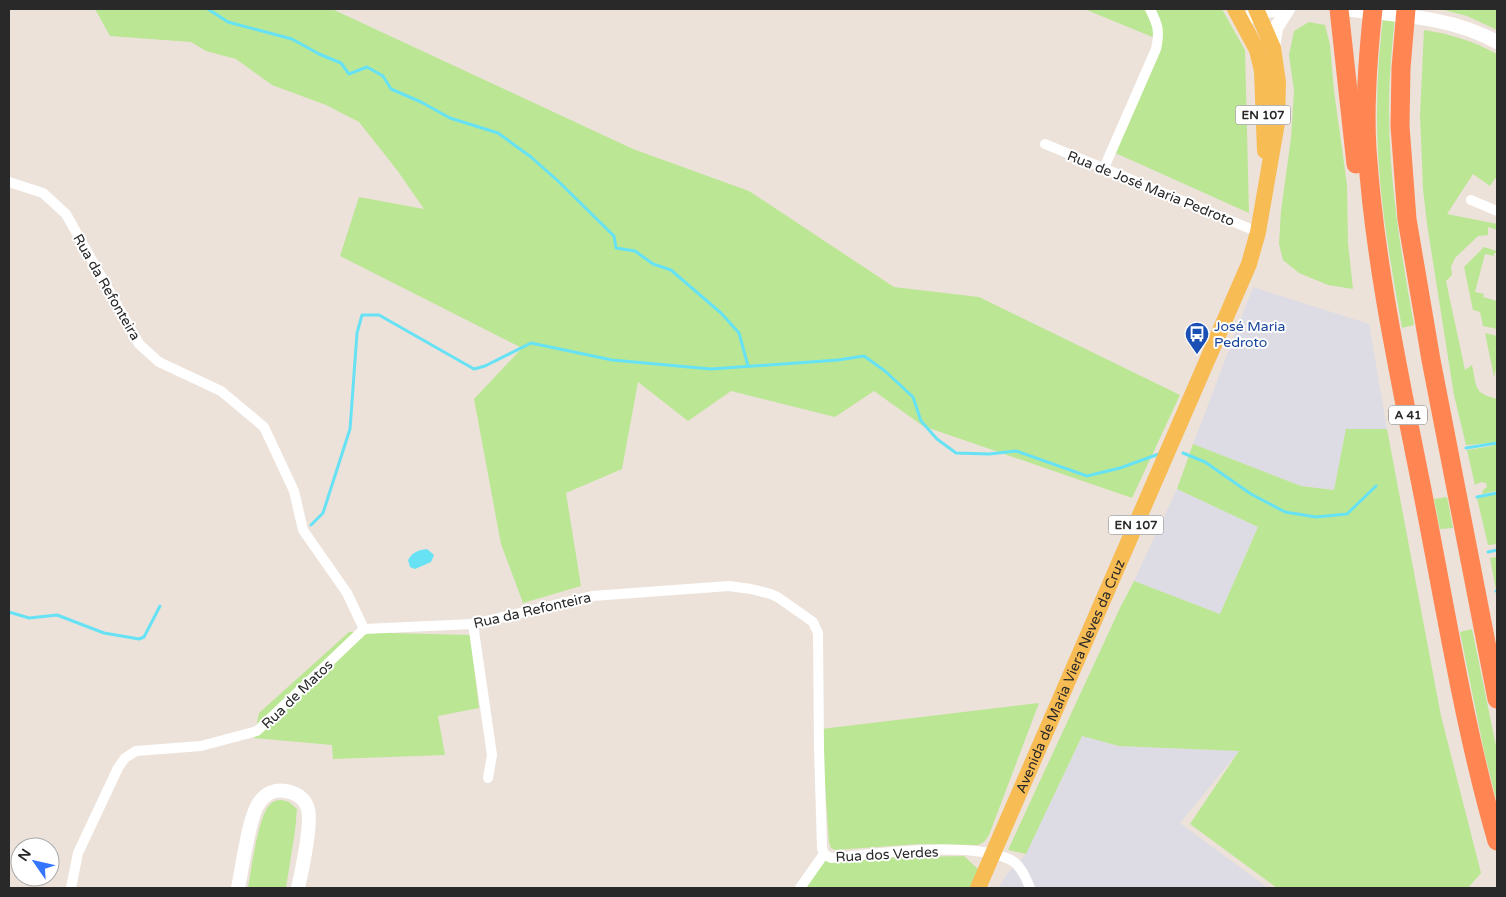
<svg xmlns="http://www.w3.org/2000/svg" width="1506" height="897" viewBox="0 0 1506 897" font-family="'Varela Round',sans-serif">
  <rect width="100%" height="100%" fill="#ece2da"/>
  <g fill="#dddbe4">
    <path d="M1253,287L1369,324L1387,429H1346L1334,490L1301,486L1193,444Z"/>
    <path d="M1177,489L1258,527L1220,614L1134,581Z"/>
    <path d="M1082,736L1119,746L1239,751L1180,823L1268,888H998L1007,874L1026,854Z"/>
  </g>
  <g fill="#bbe694">
    <path d="M95,9H332L633,149L749,191L894,287L979,297L1180,395L1132,498L923,426L874,391L835,417L731,391L688,421L638,382L622,469L566,493L581,586L523,603L501,544L474,399L522,348L340,256L359,197L424,209L397,170L359,122L326,105L272,85L236,59L206,51L191,42L110,36Z"/>
    <path d="M1084,9H1222L1245,50L1249,213L1113,152L1155,38Z"/>
    <path d="M1384,9H1396C1392,42 1389,75 1389,108C1389,181 1401,254 1414,325L1402,328C1389,255 1376,182 1377,108C1377,75 1380,42 1384,9Z"/>
    <path d="M1440,9H1497V30L1467,16Z"/>
    <path d="M1309,22L1325,25L1330,45L1334,91L1347,185L1348,243L1353,289L1328,285L1299,273L1283,260L1279,244L1281,211L1291,138L1294,91L1289,55L1294,31Z"/>
    <path d="M1424,30C1451,34 1473,41 1497,54V176L1490,186L1473,174L1447,214L1497,224V230L1488,227V235L1478,236L1455,258L1451,267L1452,275L1446,281L1465,370L1472,365C1477,387 1473,393 1497,399V491L1482,494L1483,490L1487,487L1486,483L1481,482L1475,485L1467,450L1493,446L1492,443L1466,445L1454,395L1427,224L1423,189L1420,115Z"/>
    <path d="M1484,247L1497,251V253H1494V256L1485,254L1475,292L1484,294L1483,297L1497,301V329L1483,326L1480,312L1473,310L1464,267Z"/>
    <path d="M1485,333L1497,336V365L1494,377Z"/>
    <path d="M1346,429H1387L1441,716L1481,873L1468,888H1277L1190,824L1239,751L1119,746L1082,736L1026,854L1008,850L1120,608L1134,581L1220,614L1258,527L1177,489L1193,444L1301,486L1334,490Z"/>
    <path d="M1497,494V544L1488,545L1477,498Z"/>
    <path d="M1447,497L1453,528L1440,529L1434,499Z"/>
    <path d="M1497,557V590H1496L1490,558Z"/>
    <path d="M1472,629L1497,751V803L1484,751L1460,632Z"/>
    <path d="M349,632L470,635L479,708L438,716L445,755L333,759L332,745L254,738L259,713Z"/>
    <path d="M1039,703L989,835L984,842L978,845L919,844L835,850L831,848L829,842L821,729Z"/>
    <path d="M282,800L289,802L297,809L295,831L286,888H248C251,870 258,820 268,807C272,801 276,800 282,800Z"/>
    <path d="M964,856L980,871L969,888H803L821,859Z"/>
  </g>
  <path fill="#67e2f4" d="M427,549L434,555L431,562L415,569L410,567L408,560C413,552 418,550 427,549Z"/>
  <g fill="none" stroke-linecap="round" stroke-linejoin="round">
    <g stroke="#67e2f4" stroke-width="3">
      <path d="M208,9L228,22L292,39L319,54L341,63L349,74L367,67L383,76L391,89L421,102L450,118L498,133L531,157L558,181L614,236L616,248L635,251L653,264L671,270L721,313L739,333L748,366"/>
      <path d="M1466,448L1497,443"/>
      <path d="M1183,453L1205,462L1251,494L1285,512L1316,517L1347,514L1376,486"/>
      <path d="M1477,497L1497,493"/>
      <path d="M311,525L323,513L350,429L357,333L362,315H379L474,369L485,366L531,343L612,360L711,369L838,360L864,356L885,371L913,397L921,421L937,439L956,453L989,454L1016,451L1087,476L1120,468L1159,454"/>
      <path d="M1488,552L1497,550"/>
      <path d="M1496,591H1497"/>
      <path d="M9,612L29,618L57,615L104,633L139,639L144,637L160,606"/>
    </g>
    <g stroke="#fff" stroke-width="10">
      <path d="M1045,144L1258,232"/>
      <path d="M1104,168L1156,49C1160,31 1158,25 1150,9"/>
      <path d="M9,182L43,193L66,214L139,344L159,362L221,391L264,427L294,491L303,530L347,593L364,629"/>
      <path d="M1471,200L1497,211"/>
      <path d="M473,624L492,755L488,778"/>
      <path d="M364,629L473,624L592,596L729,586L751,589L771,594L779,598L813,622L818,633L819,748L822,848L824,854"/>
      <path d="M824,854L831,858C877,854 971,840 1011,860C1021,866 1026,878 1030,888"/>
      <path d="M71,888L78,853L118,768L125,758L136,751L201,746L257,731L364,629"/>
      <path d="M800,888L824,854"/>
    </g>
    <g stroke="#fff" stroke-width="14">
      <path d="M1343,9C1396,15 1450,16 1497,42"/>
      <path d="M1242,21L1258,13L1278,9"/>
      <path d="M1273,48L1276,28L1288,9"/>
      <path d="M238,888C242,869 249,816 259,803C265,794 274,789 285,791C295,792 305,798 308,809C312,826 302,870 298,888"/>
    </g>
    <g stroke="#f7bc54" stroke-width="16">
      <path d="M1235,9L1257,50L1262,71L1265,151"/>
      <path id="s1" d="M978,888L1249,264L1258,232L1277,123L1278,82L1273,48L1256,9"/>
    </g>
    <g stroke="#ff8653" stroke-width="19">
      <path d="M1339,9L1356,164"/>
      <path d="M1373,9C1368,55 1364,102 1367,149C1375,269 1402,387 1425,505C1447,617 1465,731 1497,841"/>
      <path d="M1406,9L1401,68L1400,126L1407,219L1431,360L1497,699"/>
    </g>
  </g>
  <defs>
    <symbol id="bus-pin" viewBox="-11 -11 22 30"><path d="M0 17L-7.5 6A9.5 9.5 0 1 1 7.5 6Z" fill="#1a4fb4" stroke="#fff"/><path d="M-5-6H5V4H4V6H2V4H-2V6H-4V4H-5ZM-3.5-4V0h7V-4ZM-3.5 1.2v1.5H-2V1.2ZM2 1.2v1.5H3.5V1.2Z" fill="#fff"/></symbol>
  </defs>
  <g fill-rule="evenodd">
    <use href="#bus-pin" x="1183" y="320" width="28" height="38"/>
  </g>
  <g text-anchor="middle" stroke-width="4" stroke-linejoin="round" paint-order="stroke">
    <g fill="#fff" stroke="#696969" stroke-width="1">
      <rect x="1235.5" y="105.5" width="55" height="19" rx="4"/>
      <rect x="1389" y="405.5" width="38" height="19" rx="4"/>
      <rect x="1108.5" y="515.5" width="55" height="19" rx="4"/>
    </g>
    <g font-size="12" font-weight="bold" fill="#292929">
      <text x="1263" y="119">EN 107</text>
      <text x="1408" y="419">A 41</text>
      <text x="1136" y="529">EN 107</text>
    </g>
    <g font-size="14" fill="#292929" stroke="#fff">
      <text transform="translate(1151 188) rotate(22)" y="5">Rua de José Maria Pedroto</text>
      <text transform="translate(107 287) rotate(60)" y="5">Rua da Refonteira</text>
      <text transform="translate(532 610) rotate(-13)" y="5">Rua da Refonteira</text>
      <text dy="5" stroke="none"><textPath href="#s1" startOffset="231">Avenida de Maria Viera Neves da Cruz</textPath></text>
      <text transform="translate(297 694) rotate(-44)" y="5">Rua de Matos</text>
      <text transform="translate(887 854) rotate(-3)" y="5">Rua dos Verdes</text>
    </g>
    <g font-size="14" fill="#164399" stroke="#fff" text-anchor="start">
      <text x="1214" y="331">José Maria<tspan x="1214" dy="16">Pedroto</tspan></text>
    </g>
  </g>
  <rect width="1506" height="897" fill="none" stroke="#292929" stroke-width="20"/>
  <g transform="translate(35 862) rotate(304)"><circle r="24" fill="#ffffff" stroke="#a9a9a9"/>
  <path d="M0-4L9 19L0 12L-9 19Z" fill="#3575ff"/>
  <text y="-8" font-size="14" font-weight="bold" text-anchor="middle" fill="#292929">N</text>
  </g>
</svg>
